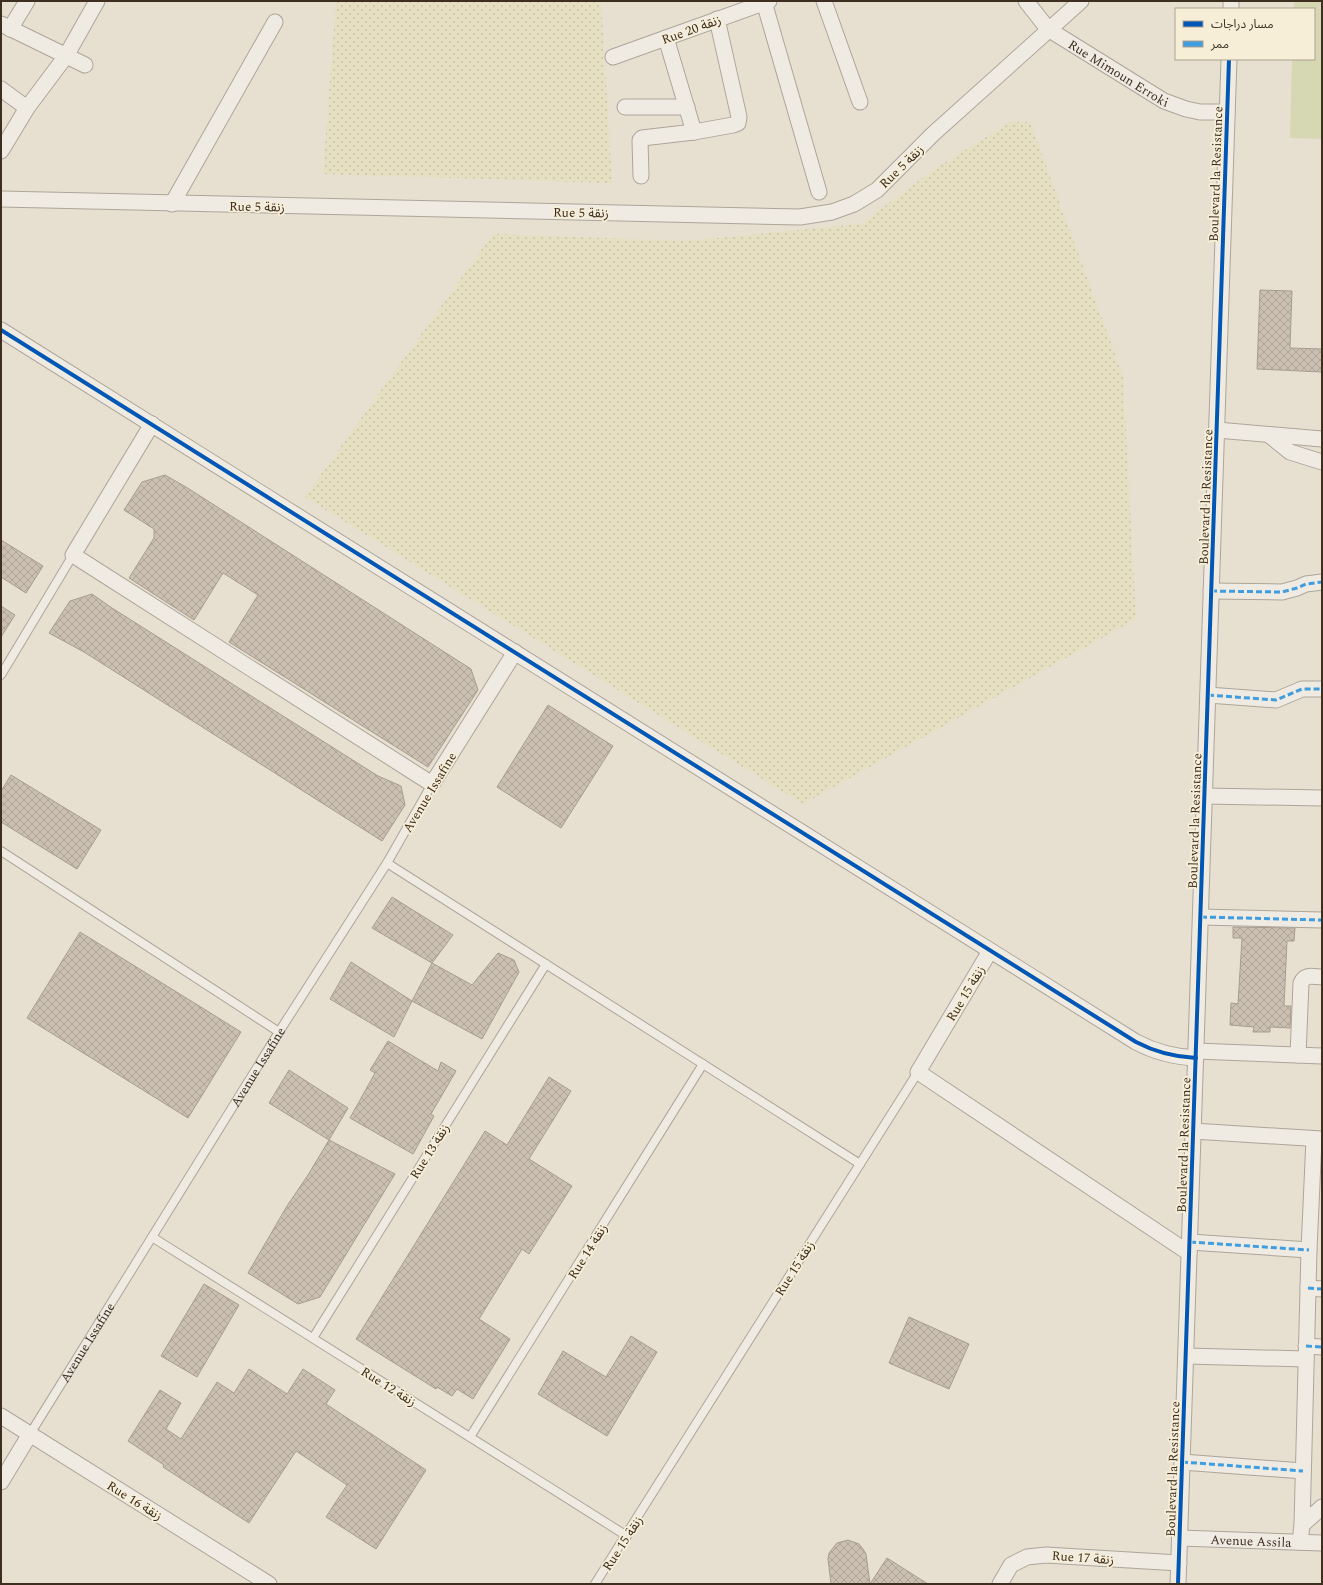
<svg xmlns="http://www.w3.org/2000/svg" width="1323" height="1585" viewBox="0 0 1323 1585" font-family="Spectral,'Noto Sans Arabic',serif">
  <defs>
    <pattern id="farmland-dots" width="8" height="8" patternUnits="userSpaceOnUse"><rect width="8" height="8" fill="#e6dfc2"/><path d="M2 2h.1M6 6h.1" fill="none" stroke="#c6c0a6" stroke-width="1.8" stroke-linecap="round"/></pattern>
    <pattern id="building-cross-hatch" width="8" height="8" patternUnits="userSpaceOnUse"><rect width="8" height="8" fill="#cbbfb2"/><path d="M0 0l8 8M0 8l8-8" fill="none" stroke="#afa499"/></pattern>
  </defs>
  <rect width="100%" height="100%" fill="#e7e0d1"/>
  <g fill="url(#farmland-dots)">
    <path d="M336,1H601L612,183L323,174Z"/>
    <path d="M1011,122H1030L1123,376L1136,619L803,804L305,497L493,234L686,241L861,224L936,168Z"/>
  </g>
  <path fill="#d6d7b3" d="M1294,1H1322V139L1290,138L1292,59H1314V9H1294Z"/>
  <g fill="url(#building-cross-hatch)" stroke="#a89c90">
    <path d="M1260,290L1292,291L1290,348L1322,349V372L1257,369Z"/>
    <path d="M165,475L186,487L471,669L478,690L428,767L229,642L258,595L223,573L194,620L129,578L154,538V529L124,510L142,482Z"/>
    <path d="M1,540L43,566L26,593L1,577Z"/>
    <path d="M92,594L112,608L378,776L401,786L405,805L382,841L84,652L49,633L70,601Z"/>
    <path d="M1,606L15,615L1,637Z"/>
    <path d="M548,705L613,746L561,828L497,787Z"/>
    <path d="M11,775L101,830L77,869L1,822V791Z"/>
    <path d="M392,897L453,935L432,963L372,928Z"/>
    <path d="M1233,927L1295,928L1294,941H1287L1284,1006H1291L1290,1028L1270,1027V1032H1253L1254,1027L1230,1025L1231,1003L1238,1004L1242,938H1233Z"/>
    <path d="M80,932L241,1032L188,1118L27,1018Z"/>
    <path d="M498,953L514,960L519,972L482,1039L412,1001L432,963L472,985Z"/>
    <path d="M351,962L412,1001L394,1037L330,999Z"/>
    <path d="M388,1041L438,1071L441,1062L456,1071L431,1114L434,1116L413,1154L350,1118L375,1073L370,1070Z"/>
    <path d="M289,1070L348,1108L329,1140L269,1103Z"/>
    <path d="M549,1077L571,1091L529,1159L572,1186L529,1254L522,1249L479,1319L510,1339L473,1399L457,1389L452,1396L437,1387L436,1389L356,1339L485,1131L507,1145Z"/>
    <path d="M329,1140L395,1174L320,1297L298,1304L248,1273L287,1206L308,1175Z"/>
    <path d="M204,1284L239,1305L197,1377L161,1356Z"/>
    <path d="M909,1317L969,1344L949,1389L889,1363Z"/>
    <path d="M631,1336L657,1352L607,1436L538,1394L563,1351L606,1377Z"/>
    <path d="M249,1369L287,1394L303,1369L335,1390L326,1404L426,1470L376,1549L326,1517L347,1485L296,1451L249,1523L163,1467L164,1465L128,1441L160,1390L181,1403L166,1429L181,1439L217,1382L234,1393Z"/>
    <path d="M848,1540L859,1544L863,1549L866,1554L870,1584H831L828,1559L829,1553L837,1543Z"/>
    <path d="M887,1558L928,1584H870Z"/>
  </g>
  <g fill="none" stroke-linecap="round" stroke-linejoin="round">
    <defs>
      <g id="service">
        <path d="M1,675L73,555"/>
        <path d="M1,851L279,1032"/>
        <path d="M387,863L860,1164"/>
        <path d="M152,1237L627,1536"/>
        <path d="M313,1338L546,964"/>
        <path id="s1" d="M30,1434L279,1032L387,863L432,784"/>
        <path d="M470,1437L703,1064"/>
        <path d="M595,1584L918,1072"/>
      </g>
      <g id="minor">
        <path d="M824,1L860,102"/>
        <path id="s2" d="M1026,1L1048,29L1164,101L1186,109L1200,112H1227"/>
        <path d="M764,2L819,192"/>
        <path d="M1231,9V1"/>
        <path d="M1,24L85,65"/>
        <path d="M10,29L27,1"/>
        <path d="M666,38L694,132"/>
        <path d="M613,57L769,1"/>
        <path d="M1,89L27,108"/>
        <path d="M625,107H687"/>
        <path d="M1,151L27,108L66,56L97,1"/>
        <path d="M641,176L640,140L642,138L694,132L733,125L738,123L739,117L717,19"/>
        <path d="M1,199L800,217L832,212L854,204L877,190L933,134L1081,1"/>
        <path d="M172,204L275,22"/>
        <path d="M1,330L1136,1042C1155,1052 1174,1057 1196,1058"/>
        <path d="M152,424L73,555L432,784L515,652"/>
        <path d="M1217,430L1322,439"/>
        <path d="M1269,435L1290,452L1322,462"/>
        <path d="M1211,591L1282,592L1297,588L1306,584L1322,582"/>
        <path d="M1208,695L1276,700L1302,689H1322"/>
        <path d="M1205,796L1322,798"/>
        <path d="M1201,917L1322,920"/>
        <path d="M990,951L918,1072L1189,1253"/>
        <path d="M1196,1051L1322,1056"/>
        <path d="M1298,1055L1301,983C1305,973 1314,977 1322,977"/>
        <path d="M1193,1131L1322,1139"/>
        <path d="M1190,1242L1309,1250"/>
        <path d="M1308,1288L1322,1289"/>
        <path d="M1306,1346L1322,1347"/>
        <path d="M1186,1356L1306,1359"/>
        <path d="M1,1416L269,1584"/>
        <path d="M1182,1462L1303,1471"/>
        <path d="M1,1482L30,1434"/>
        <path d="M1302,1525L1322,1507"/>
        <path id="s3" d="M1180,1538L1322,1543"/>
        <path d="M1300,1542L1302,1525L1309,1250L1314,1139"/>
        <path d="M1000,1584L1011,1565L1027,1557L1046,1555L1179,1563"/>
        <path d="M1178,1584L1229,59"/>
      </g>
    </defs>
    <use href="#service" stroke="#ada599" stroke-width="10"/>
    <use href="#minor" stroke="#ada599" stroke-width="17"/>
    <use href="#service" stroke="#efebe3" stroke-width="8"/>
    <use href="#minor" stroke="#efebe3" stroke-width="15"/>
    <g stroke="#3f9de0" stroke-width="3" stroke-dasharray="6 3" stroke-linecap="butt">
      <path d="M1211,591L1282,592L1297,588L1306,584L1322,582"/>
      <path d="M1208,695L1276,700L1302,689H1322"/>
      <path d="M1201,917L1322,920"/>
      <path d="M1190,1242L1309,1250"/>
      <path d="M1308,1288L1322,1289"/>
      <path d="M1306,1346L1322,1347"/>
      <path d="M1182,1462L1303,1471"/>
    </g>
    <defs>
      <g id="cycleway">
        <path d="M1,330L1136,1042C1155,1052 1174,1057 1196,1058"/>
        <path d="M1178,1584L1229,59"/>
      </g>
    </defs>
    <use href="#cycleway" stroke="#f7eed8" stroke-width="6"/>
    <use href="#cycleway" stroke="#0057b8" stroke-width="4"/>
  </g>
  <g text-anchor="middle" stroke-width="3.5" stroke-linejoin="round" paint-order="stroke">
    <g font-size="13" fill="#3d2e20" stroke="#f7eed8">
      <text transform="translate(691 29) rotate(-20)" y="5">Rue 20 زنقة</text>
      <text dy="5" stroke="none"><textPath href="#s2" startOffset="119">Rue Mimoun Erroki</textPath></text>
      <text transform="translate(901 166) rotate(-44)" y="5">Rue 5 زنقة</text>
      <text transform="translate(1215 174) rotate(-88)" y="5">Boulevard la Resistance</text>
      <text transform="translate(257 206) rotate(1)" y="5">Rue 5 زنقة</text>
      <text transform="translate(581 212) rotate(1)" y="5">Rue 5 زنقة</text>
      <text transform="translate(1205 497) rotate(-88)" y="5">Boulevard la Resistance</text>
      <text transform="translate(429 792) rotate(-59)" y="5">Avenue Issafine</text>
      <text transform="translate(1194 821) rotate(-88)" y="5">Boulevard la Resistance</text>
      <text transform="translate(965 993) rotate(-59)" y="5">Rue 15 زنقة</text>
      <text dy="5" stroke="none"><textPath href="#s1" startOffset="432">Avenue Issafine</textPath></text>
      <text transform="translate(1183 1145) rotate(-88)" y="5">Boulevard la Resistance</text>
      <text transform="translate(429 1151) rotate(-58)" y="5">Rue 13 زنقة</text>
      <text transform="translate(587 1251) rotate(-58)" y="5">Rue 14 زنقة</text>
      <text transform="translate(794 1268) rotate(-58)" y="5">Rue 15 زنقة</text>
      <text dy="5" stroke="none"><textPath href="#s1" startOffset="108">Avenue Issafine</textPath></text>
      <text transform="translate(389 1386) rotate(32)" y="5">Rue 12 زنقة</text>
      <text transform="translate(1172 1469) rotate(-88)" y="5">Boulevard la Resistance</text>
      <text transform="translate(135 1500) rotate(32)" y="5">Rue 16 زنقة</text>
      <text dy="5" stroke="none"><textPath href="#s3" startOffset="71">Avenue Assila</textPath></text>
      <text transform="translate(622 1543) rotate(-57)" y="5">Rue 15 زنقة</text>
      <text transform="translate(1083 1557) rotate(4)" y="5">Rue 17 زنقة</text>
    </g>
  </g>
  <rect width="1323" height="1585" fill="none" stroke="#3d2e20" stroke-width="4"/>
  <rect x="1175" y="8" width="140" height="52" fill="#f7eed8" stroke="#ada18e"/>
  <rect x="1183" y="21" width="20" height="6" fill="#0057b8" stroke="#ada18e"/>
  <text x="1211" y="28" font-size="12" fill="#3d2e20">مسار دراجات</text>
  <rect x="1183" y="41" width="20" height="6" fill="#3f9de0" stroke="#ada18e"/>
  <text x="1211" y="48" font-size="12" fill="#3d2e20">ممر</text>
</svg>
